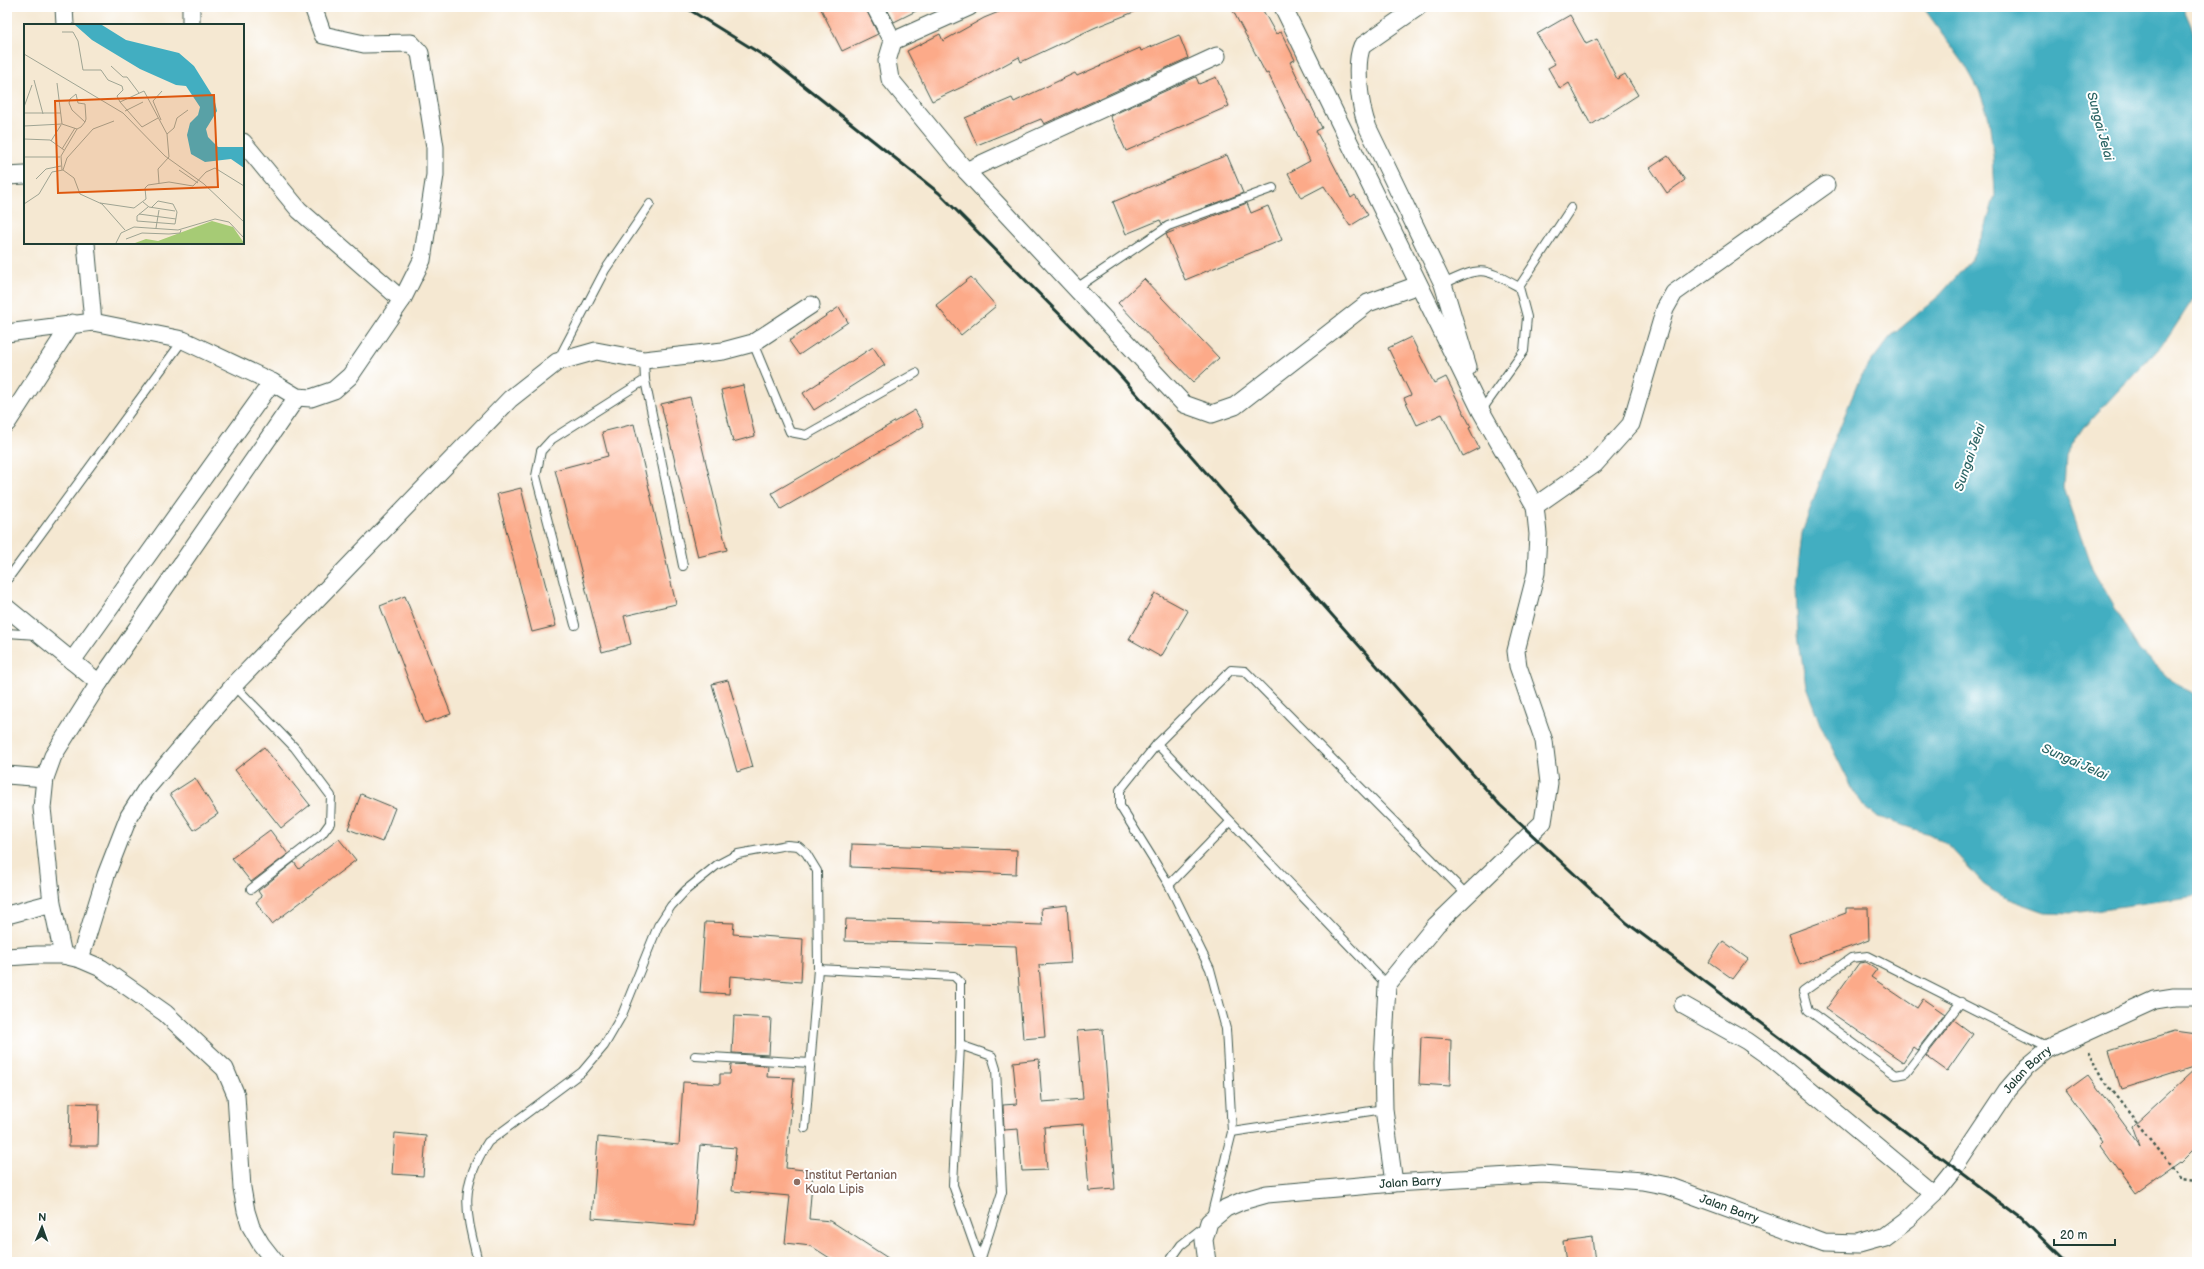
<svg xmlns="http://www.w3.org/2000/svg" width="2204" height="1269" viewBox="0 0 2204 1269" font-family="'Balsamiq Sans',sans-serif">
  <rect width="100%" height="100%" fill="#fff"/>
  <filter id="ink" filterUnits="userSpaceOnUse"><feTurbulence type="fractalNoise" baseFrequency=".025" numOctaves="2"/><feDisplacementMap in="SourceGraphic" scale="8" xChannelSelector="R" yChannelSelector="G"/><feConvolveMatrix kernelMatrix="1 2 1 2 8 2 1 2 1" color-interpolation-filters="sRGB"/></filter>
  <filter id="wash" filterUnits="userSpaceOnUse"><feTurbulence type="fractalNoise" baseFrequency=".012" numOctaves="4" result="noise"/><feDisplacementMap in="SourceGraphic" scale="16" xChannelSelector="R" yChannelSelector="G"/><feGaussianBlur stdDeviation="0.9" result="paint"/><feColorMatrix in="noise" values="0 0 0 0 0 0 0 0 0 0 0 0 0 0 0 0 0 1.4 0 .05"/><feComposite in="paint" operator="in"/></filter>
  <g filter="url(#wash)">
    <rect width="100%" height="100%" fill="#f5e8d2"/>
    <path fill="#42aec1" stroke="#30767a" d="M1923,7H2183L2192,28L2197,48V293L2167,339L2082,429L2066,455L2064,488L2092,569L2139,650L2175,684L2197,695V896L2073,913L2045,912L2003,897L1984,884L1947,844L1929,834L1877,817L1864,806L1854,792L1820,724L1806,686L1798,635L1796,587L1802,533L1833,444L1861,375L1890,337L1940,295L1971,260L1985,229L1995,195L1993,154L1989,118L1979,90L1965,65Z"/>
    <g id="blocks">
      <g fill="#fcaa89">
        <path d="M820,7H865L878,34L842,51Z"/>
        <path d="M886,7H924L894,22Z"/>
        <path d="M1011,7H1144V8L1096,27L1021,62L1019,57L975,81L932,101L907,51L940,34L943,41L984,18Z"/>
        <path d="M1231,7H1261L1276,34L1281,32L1295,60L1290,62L1322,128L1316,131L1351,198L1355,195L1368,215L1350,226L1324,186L1301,198L1288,173L1310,161L1268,73L1266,74Z"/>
        <path d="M1570,15L1586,44L1597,39L1617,79L1625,74L1638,95L1591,125L1569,83L1560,89L1548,68L1555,64L1537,34Z"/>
        <path d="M1179,35L1188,58L1044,124L1041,119L977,145L965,118L1012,98L1014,102L1075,73L1077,76L1140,48L1141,51Z"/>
        <path d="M1196,77L1199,84L1216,77L1229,106L1126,151L1110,116Z"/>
        <path d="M1227,155L1243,193L1162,224L1160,220L1126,234L1113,202Z"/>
        <path d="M1668,156L1685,180L1667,193L1650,168Z"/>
        <path d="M1247,203L1251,213L1268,206L1282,240L1185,280L1166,234Z"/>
        <path d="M971,277L996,306L961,335L936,305Z"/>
        <path d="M1144,279L1219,358L1193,382L1118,303Z"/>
        <path d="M839,307L848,322L799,355L789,341Z"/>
        <path d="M1411,337L1434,383L1446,377L1471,427L1469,428L1479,448L1463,456L1442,414L1417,425L1404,398L1411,395L1388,348Z"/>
        <path d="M873,347L885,365L814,410L803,393Z"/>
        <path d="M743,385L755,436L733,442L721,390Z"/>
        <path d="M690,397L727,550L698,557L661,404Z"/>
        <path d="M915,410L924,426L781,509L772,493Z"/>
        <path d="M634,424L676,604L624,616L631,644L602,652L555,470L608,456L602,432Z"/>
        <path d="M521,488L556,626L532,632L497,494Z"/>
        <path d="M1155,593L1188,611L1161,657L1129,639Z"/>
        <path d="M405,596L451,714L425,723L380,606Z"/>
        <path d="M728,680L753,767L737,772L712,684Z"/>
        <path d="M264,747L310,805L281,828L235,770Z"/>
        <path d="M195,778L218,814L194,830L170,794Z"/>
        <path d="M361,794L395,808L382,842L348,829Z"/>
        <path d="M270,830L288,854L251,882L232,858Z"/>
        <path d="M339,839L356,860L272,924L256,902L262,897L258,891L294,862L299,869Z"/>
        <path d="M852,844L1017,850L1016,874L851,867Z"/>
        <path d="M1067,905L1071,963L1039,965L1045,1037L1023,1039L1016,946L845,941L846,919L1042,925L1041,908Z"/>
        <path d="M1846,908H1868L1869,940L1800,965L1789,934L1846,913Z"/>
        <path d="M705,922L734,923L733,934L803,939L801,982L730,976L729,994L700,992Z"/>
        <path d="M1723,941L1748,959L1733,979L1709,962Z"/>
        <path d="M1866,962L1877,969L1871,977L1917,1008L1923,999L1945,1014L1917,1050L1913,1047L1903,1062L1826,1009L1859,963Z"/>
        <path d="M734,1016L771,1018L769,1055L732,1053Z"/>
        <path d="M1954,1020L1973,1034L1947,1071L1926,1056Z"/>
        <path d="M1103,1029L1115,1189L1089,1191L1084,1124L1044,1127L1047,1170L1022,1171L1018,1129L1004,1130L1003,1105L1017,1104L1013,1062L1039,1059L1042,1102L1083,1099L1077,1031Z"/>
        <path d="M2175,1031L2197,1034V1065L2121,1089L2109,1051Z"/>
        <path d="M1421,1037L1451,1039L1450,1086L1419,1084Z"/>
        <path d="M731,1064L768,1066L767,1077L794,1078L786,1168L813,1171L809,1219L831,1221L894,1262H836L811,1246L785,1243L790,1196L732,1191L736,1148L700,1145L694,1226L592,1218L598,1137L679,1145L683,1082L720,1084V1074H730Z"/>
        <path d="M2197,1067V1147L2182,1162L2181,1161L2136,1193L2101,1145L2104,1142L2066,1091L2088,1075L2140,1146L2133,1126Z"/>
        <path d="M70,1103L99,1104L98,1146H69Z"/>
        <path d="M395,1133L426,1136L423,1176L392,1174Z"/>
        <path d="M1592,1238L1595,1262H1566L1563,1242Z"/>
      </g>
    </g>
  </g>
  <g filter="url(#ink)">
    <use href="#blocks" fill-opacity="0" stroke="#3f574c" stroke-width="1"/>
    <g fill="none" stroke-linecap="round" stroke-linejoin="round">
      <defs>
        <g id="lane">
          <path d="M1443,284C1482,266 1482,267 1519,287L1527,317L1524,351L1481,411"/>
          <path d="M1519,287L1571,208"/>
          <path d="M1075,289L1168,226L1273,188"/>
          <path d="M753,343L790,432L806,435L916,373"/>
          <path d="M558,360L605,270L650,204"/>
          <path d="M644,360L645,380L683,566"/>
          <path d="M7,580L183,340"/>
          <path d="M575,625L536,476L541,451L552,439L645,380"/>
          <path d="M7,633L37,635"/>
          <path d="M234,685L295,748L331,796L330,823L322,834L251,889"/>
          <path d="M1157,744L1387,985"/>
          <path d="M1169,885L1230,822"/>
          <path d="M818,969L954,976L960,982V1045L953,1185L980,1261"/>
          <path d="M1961,1002L1906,1073L1896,1075L1808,1010L1803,992L1851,958L1868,956L2050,1048"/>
          <path d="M960,1045L992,1056L996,1069L1002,1192L980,1261"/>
          <path d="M695,1056L810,1063"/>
          <path d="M1232,1132L1384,1109"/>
          <path d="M1211,1217L1232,1132L1226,1029L1210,969L1169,885L1120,806V790L1157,744L1231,670L1245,671L1467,895"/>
          <path d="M478,1262C466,1212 458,1188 488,1142L582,1072L604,1046L622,1015L658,926L671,906L686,890L717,865L738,854L787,845L798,846L806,853L817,871L818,969L805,1128"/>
          <path d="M1169,1262L1181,1245L1205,1226"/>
        </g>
        <g id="street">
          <path d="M64,7L65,25"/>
          <path d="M191,7V25"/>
          <path d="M875,7L893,41"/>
          <path d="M969,7L893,41L887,61L890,79L966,171L1184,404L1212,414L1235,406L1368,303L1418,285"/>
          <path d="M1283,7L1481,411L1535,506L1538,534L1536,573L1516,651L1518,666L1544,741L1549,783L1543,822L1436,925L1387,985L1383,1062L1384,1109L1394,1183"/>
          <path d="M1418,7L1362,46C1354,65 1360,108 1368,128L1443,284L1468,367"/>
          <path d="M243,142L299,210L402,300"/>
          <path d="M966,171L1217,56"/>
          <path d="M7,176L25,175"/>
          <path d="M86,243L93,322"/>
          <path d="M7,333L93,322L183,340L272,382L297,397L311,398L334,390L350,376L402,300L422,260L435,175V147L420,53L411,43L364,44L323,35L313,7"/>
          <path d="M7,423L72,323"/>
          <path d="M1535,506L1595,464L1631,424L1665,309L1674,293L1826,185"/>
          <path d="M7,608L99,683"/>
          <path d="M72,661L272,382"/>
          <path d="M7,775L45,778"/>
          <path d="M7,915L52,903"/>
          <path d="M63,955L52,903L42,808L45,778L53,756L99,683L297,397"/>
          <path d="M7,957L37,955H63L80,959L101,968L165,1013L225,1069L236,1095L242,1188L246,1211L251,1227L261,1244L275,1262"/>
          <path d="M80,959L106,875L129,816L147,788L234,685L510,399L557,362L596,351L644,360L723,351L753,343L811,305"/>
          <path d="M1683,1005L1747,1041L1771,1058L1934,1194"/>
          <path id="s1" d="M1207,1262L1204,1240L1209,1222L1226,1208L1242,1201L1267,1194L1394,1183L1542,1174L1642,1181L1668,1186L1824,1243L1859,1244L1884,1237L1908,1219L1934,1194L1955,1168L2007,1090L2027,1067L2050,1048L2155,1000L2174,997H2197"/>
        </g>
      </defs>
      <use href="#lane" stroke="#3f574c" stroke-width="10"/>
      <use href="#street" stroke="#3f574c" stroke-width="19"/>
      <path stroke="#3f574c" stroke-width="2.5" stroke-dasharray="3 3" stroke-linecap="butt" d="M2088,1050L2102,1078L2182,1178L2197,1180"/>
      <use href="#lane" stroke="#fff" stroke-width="8"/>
      <use href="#street" stroke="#fff" stroke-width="17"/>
      <path stroke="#1f3d34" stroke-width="3" d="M685,7L774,62L939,193L1118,373L1500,805L1627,923L2022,1219L2066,1262"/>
    </g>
  </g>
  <circle fill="#8d6e63" stroke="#fff" stroke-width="1.5" cx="797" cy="1182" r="4"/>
  <g text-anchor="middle" stroke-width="4" stroke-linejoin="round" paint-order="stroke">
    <g font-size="12" fill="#1f3d34" stroke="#fff">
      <text dy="4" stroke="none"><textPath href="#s1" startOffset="958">Jalan Barry</textPath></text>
      <text dy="4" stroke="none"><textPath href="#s1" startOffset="250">Jalan Barry</textPath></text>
      <text dy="4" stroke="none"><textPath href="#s1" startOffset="574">Jalan Barry</textPath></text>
    </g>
    <g font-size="12" fill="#785e54" stroke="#fff" text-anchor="start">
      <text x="805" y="1179">Institut Pertanian<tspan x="805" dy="14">Kuala Lipis</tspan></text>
    </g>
    <g font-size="13" font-style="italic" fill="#2b6565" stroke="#fff">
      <text transform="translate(2101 126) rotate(75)" y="5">Sungai Jelai</text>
      <text transform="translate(1969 457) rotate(-71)" y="5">Sungai Jelai</text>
      <text transform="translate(2075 761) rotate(24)" y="5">Sungai Jelai</text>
    </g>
  </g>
  <g transform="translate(24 24)">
    <rect width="220" height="220" fill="#f5e8d2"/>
    <path d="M188,197L209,203L220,219H111L122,215L134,217Z" fill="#a6cb75"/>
    <path d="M51,1H78L102,16L155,29L170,42L190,74L193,87L182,105L184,113L194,123H220V144L207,135L181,138L167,130L163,111L166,99L174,91L176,83L162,62L152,61L116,45L68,16Z" fill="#42aec1"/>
    <path fill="none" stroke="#9fa493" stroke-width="1" d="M38,8H49L54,17L59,46H77L84,56L98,62L99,66L93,72L96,78M0,30L99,89L141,132L180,160L220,198M87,42L99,53H103L115,69M10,56L19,90M33,59L38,100M0,83L8,61M101,87L119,78M0,89H37M134,94L118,103L96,78L120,67L143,110L145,133L134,145L135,159M137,96L129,77L138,67M0,102L38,100L53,105M143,110L150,104L153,94L164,86M0,115L26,116L40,126M27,117L37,101M38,125L51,104M0,133H36M38,146L37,132L53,105L57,103L61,98L62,95L61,80L54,79L52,70L46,75L45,79L48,86L61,98M39,146L43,134L69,105L90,97M155,146L174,159M12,155L22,145L37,142M119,178L125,183L151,187M76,179L110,184L122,175L121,164L124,161L145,158L169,162L182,148L191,144L220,162M0,180L15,170L28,148L39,146L50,154L56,170L78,180L101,206M124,183L113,192V197L151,200L153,188L149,180L134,177L127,184M115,190L152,195M132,204L135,186M102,215L118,209L145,210L156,209L157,206M92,219L97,209L110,203L154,206L191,195L205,198L220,214"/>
    <path fill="#de580e" fill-opacity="0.15" stroke="#de580e" stroke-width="2" d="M190,71L194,163L34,169L31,77Z"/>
    <rect width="220" height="220" fill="none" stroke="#1f3d34" stroke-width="2"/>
  </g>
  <rect width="2204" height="1269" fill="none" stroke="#fff" stroke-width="24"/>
  <g transform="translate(42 1227) rotate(2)" stroke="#ffffff" stroke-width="3" paint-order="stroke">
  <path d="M0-3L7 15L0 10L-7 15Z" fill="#1f3d34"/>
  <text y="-6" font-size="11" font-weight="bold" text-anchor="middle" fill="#1f3d34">N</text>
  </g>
  <path d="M2054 1239v6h61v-6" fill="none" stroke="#1f3d34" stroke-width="2"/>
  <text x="2060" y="1239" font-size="12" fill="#1f3d34" stroke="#ffffff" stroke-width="3" paint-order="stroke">20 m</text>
</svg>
